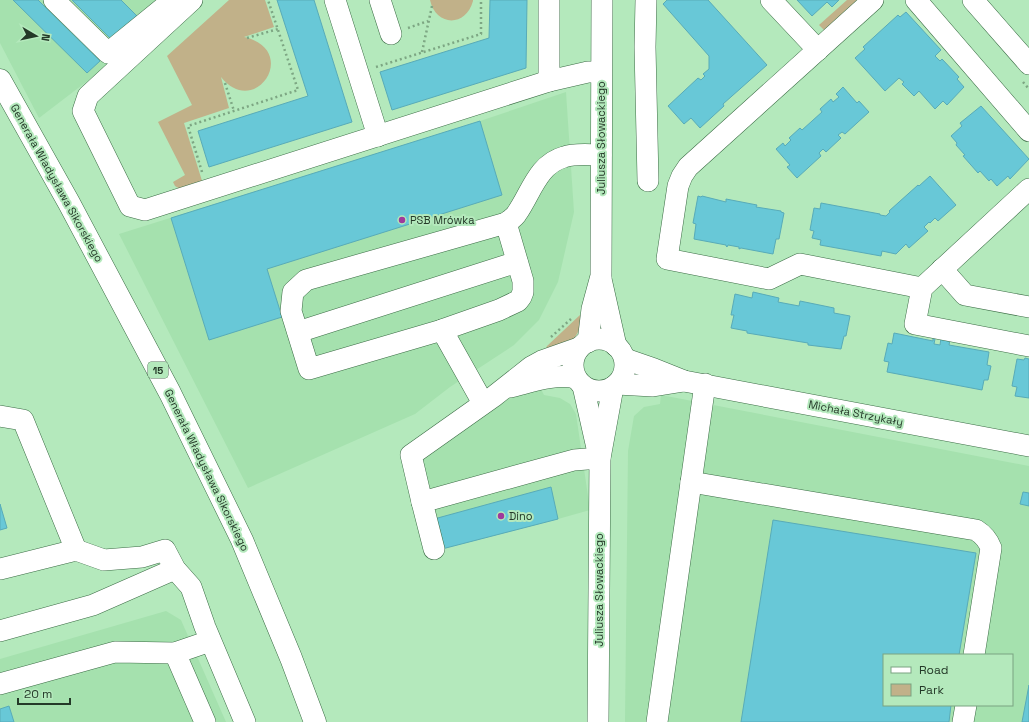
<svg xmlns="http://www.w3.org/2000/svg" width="1029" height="722" viewBox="0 0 1029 722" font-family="'Space Grotesk',sans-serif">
  <rect width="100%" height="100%" fill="#b4e9bc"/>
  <g fill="#a5e1ae" fill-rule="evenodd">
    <path d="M0,0H187L150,33L39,118L0,43Z"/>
    <path d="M566,92L574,212L558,282L539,320L514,345L450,387L415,414L248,488L119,234L480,121Z"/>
    <path d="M540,387L544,395L560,398L570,404L576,414L590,510L558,519L442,549L405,473L451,437L510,397Z"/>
    <path d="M661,395L1029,466V722H625L628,451L634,416L644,407L660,404ZM884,655H1012V705H884Z"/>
    <path d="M166,611L181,620L226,722H0V659Z"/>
  </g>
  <g fill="#c1b189">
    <path d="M229,0H265L274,27L244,37C301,50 255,120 221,77L229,108L184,123L203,184L180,189L175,186L173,182L185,175L158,122L192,105L167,56Z"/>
    <path d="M430,0H473V1C466,27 436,27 430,0Z"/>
    <path d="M847,0H860L825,31L819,25Z"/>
    <path d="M580,315H584C576,344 571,343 545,351L547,346Z"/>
  </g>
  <g fill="#68c8d7" stroke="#58abb8">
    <path d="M13,0H38L100,61L87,73Z"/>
    <path d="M72,0H121L140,19L116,44Z"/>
    <path d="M277,0H314L352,122L209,167L198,131L308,96Z"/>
    <path d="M490,0H527L526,68L392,110L380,72L489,38Z"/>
    <path d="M667,0H708L767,65L723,104L724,106L700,128L691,118L684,124L668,106L698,78L701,80L705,76L703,74L709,69V56L663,4Z"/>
    <path d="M797,0H839L832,7L827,2L812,16Z"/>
    <path d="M906,12L941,50L935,56L940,61L942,59L959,77L957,79L964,87L947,105L943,101L935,109L919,91L914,96L902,84L904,82L899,78L885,91L855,58L865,49L863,47L898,15L900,17Z"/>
    <path d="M843,87L857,103L859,101L869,112L845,134L842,132L838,135L841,138L826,152L823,149L819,153L821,156L797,178L787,167L790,165L776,149L783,143L785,146L791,140L789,138L800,128L802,130L822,112L820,109L831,99L833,102L839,97L836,94Z"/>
    <path d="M981,106L1029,159L1010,179L1008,176L997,186L991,179L989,181L980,171L978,173L963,156L965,155L956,145L957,143L951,136L962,126L960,123Z"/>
    <path d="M480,121L502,195L267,269L282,317L209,340L171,218Z"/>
    <path d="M930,176L956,205L938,221L935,218L930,223L929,222L924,227L928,231L909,248L906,244L896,254L882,251L881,256L820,245L821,240L812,238L814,231L810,230L814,208L820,209L821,203L880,214V215L886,216L890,212L889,211L918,185L919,186Z"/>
    <path d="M698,196L701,197L702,196L726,202V199L757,205L756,207L781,211V212L784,213L779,239H776L773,254L741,248L739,249V247L728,245L727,247L726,246V245L694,239L696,224L693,223Z"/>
    <path d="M753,292L779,298L778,302L799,306L800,301L834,308V313L850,316L846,336H844L841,349L808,345V343L747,333V331L731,328L734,315H731L735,294L752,298Z"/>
    <path d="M894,333L933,341V338L935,339L934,344L940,345L941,338L950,340L949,345L989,352L987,365L991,366L988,380H984L982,390L887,372L889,362L884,361L888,343L892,344Z"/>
    <path d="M1025,358L1029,359V398L1015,396L1017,387L1012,386L1017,359L1024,360Z"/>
    <path d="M551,487L558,519L442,549L434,519Z"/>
    <path d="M1023,492L1029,493V506L1020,504Z"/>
    <path d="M0,504L7,528L0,530Z"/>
    <path d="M773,520L976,553L959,655H884V705H951L949,722H741Z"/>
    <path d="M1029,685V722H1022Z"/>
    <path d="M9,706L14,722H0V709Z"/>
  </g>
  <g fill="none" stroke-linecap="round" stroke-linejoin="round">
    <defs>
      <g id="minor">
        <path d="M54,0L108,53L173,0"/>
        <path d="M192,0L88,96L83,111L130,206L145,210L549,81L588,72H601"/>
        <path d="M335,0L378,136"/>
        <path d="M380,0L391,34"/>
        <path d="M549,0V81"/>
        <path d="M646,0L645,47L648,181"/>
        <path d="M771,0L818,50"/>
        <path d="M873,0L688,167L682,176L678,186L667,259L769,279L800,264L922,288"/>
        <path d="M916,0L1029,131"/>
        <path d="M973,0L1029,64"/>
        <path d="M1029,189L922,288L915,324L1029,346"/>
        <path d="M942,269L965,295L1029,307"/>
        <path d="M601,279L616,346"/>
        <path d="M442,330L499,310L518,301L521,297L523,292V281L506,223"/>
        <path d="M298,332L517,262"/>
        <circle cx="599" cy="365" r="26"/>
        <path d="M588,342L592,309L601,276L602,0"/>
        <path d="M625,359L654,369L684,381L1029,446"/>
        <path d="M617,384L653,386L684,381"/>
        <path d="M583,386L597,448"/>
        <path d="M510,387C531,382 555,373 576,378"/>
        <path d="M483,403L442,330L309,369L291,311L293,292L306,280L506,223C510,220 515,217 517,213C531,193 538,164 564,157C575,153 589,155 601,155"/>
        <path d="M0,416L23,420L76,550"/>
        <path d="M691,482L976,530C984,535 988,540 991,548L974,655"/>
        <path d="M422,502L411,455L493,397L531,367L542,361L579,348"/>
        <path d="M434,549L422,502L574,460L600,458"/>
        <path d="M0,569L76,550L104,560L142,557L165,550L175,569L191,587L205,627L245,722"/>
        <path d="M0,631L93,605L175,569"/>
        <path d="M175,653L205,722"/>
        <path d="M0,684L115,652L175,653L210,641"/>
        <path d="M598,722L600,458L613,387"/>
        <path d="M657,722L705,384"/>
        <path d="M963,722L966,705"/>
      </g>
      <path id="major" d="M0,80L69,203L170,393L242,540L291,658L315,722"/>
    </defs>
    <use href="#minor" stroke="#3b6c45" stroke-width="22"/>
    <use href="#major" stroke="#3b6c45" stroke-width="23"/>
    <g stroke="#7da683" stroke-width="2.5" stroke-dasharray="2 3" stroke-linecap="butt">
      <path d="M408,28L428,21"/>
      <path d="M247,38L278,29"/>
      <path d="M422,52L432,6"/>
      <path d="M376,67L481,34V0"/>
      <path d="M1023,82L1029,89"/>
      <path d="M225,83L234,111"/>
      <path d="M202,172L188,126L298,90L268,0"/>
      <path d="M551,337L571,319"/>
    </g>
    <use href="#minor" stroke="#fff" stroke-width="21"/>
    <use href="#major" stroke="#fff" stroke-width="22"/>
  </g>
  <g fill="#9f399c" stroke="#b4e9bc" stroke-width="1.5">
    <circle cx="402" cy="220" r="4"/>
    <circle cx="501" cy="516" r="4"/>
  </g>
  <g text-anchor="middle" stroke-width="4" stroke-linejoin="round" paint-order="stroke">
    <rect fill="#b4e9bc" stroke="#4f6e54" stroke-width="1" x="148" y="362" width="20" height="16" rx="3"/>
    <g font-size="10" font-weight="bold" fill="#243928">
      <text x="158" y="374">15</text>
    </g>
    <g font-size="11" fill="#243928" stroke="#b4e9bc">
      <text transform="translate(601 138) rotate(-90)" y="4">Juliusza Słowackiego</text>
      <text transform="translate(57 183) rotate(61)" y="4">Generała Władysława Sikorskiego</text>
      <text transform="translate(856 413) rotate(11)" y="4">Michała Strzykały</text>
      <text transform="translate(207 470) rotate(64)" y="4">Generała Władysława Sikorskiego</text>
      <text transform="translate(599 590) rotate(-90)" y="4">Juliusza Słowackiego</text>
    </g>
    <g font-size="11" fill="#243928" stroke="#b4e9bc" text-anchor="start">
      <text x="410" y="224">PSB Mrówka</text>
      <text x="509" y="520">Dino</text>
    </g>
  </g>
  <rect x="883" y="654" width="130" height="52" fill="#b4e9bc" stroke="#7aa381"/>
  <rect x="891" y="667" width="20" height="6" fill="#ffffff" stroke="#7aa381"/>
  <text x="919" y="674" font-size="12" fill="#243928">Road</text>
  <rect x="891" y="684" width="20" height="12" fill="#c1b189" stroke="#7aa381"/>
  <text x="919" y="694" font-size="12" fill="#243928">Park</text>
  <g transform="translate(36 36) rotate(99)" stroke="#b4e9bc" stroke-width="3" paint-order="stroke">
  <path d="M0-3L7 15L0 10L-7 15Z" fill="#243928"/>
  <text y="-6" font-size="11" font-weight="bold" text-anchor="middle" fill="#243928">N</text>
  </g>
  <path d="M18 698v6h52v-6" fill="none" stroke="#243928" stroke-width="2"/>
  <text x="24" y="698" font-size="12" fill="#243928" stroke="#b4e9bc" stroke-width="3" paint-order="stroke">20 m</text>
</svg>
